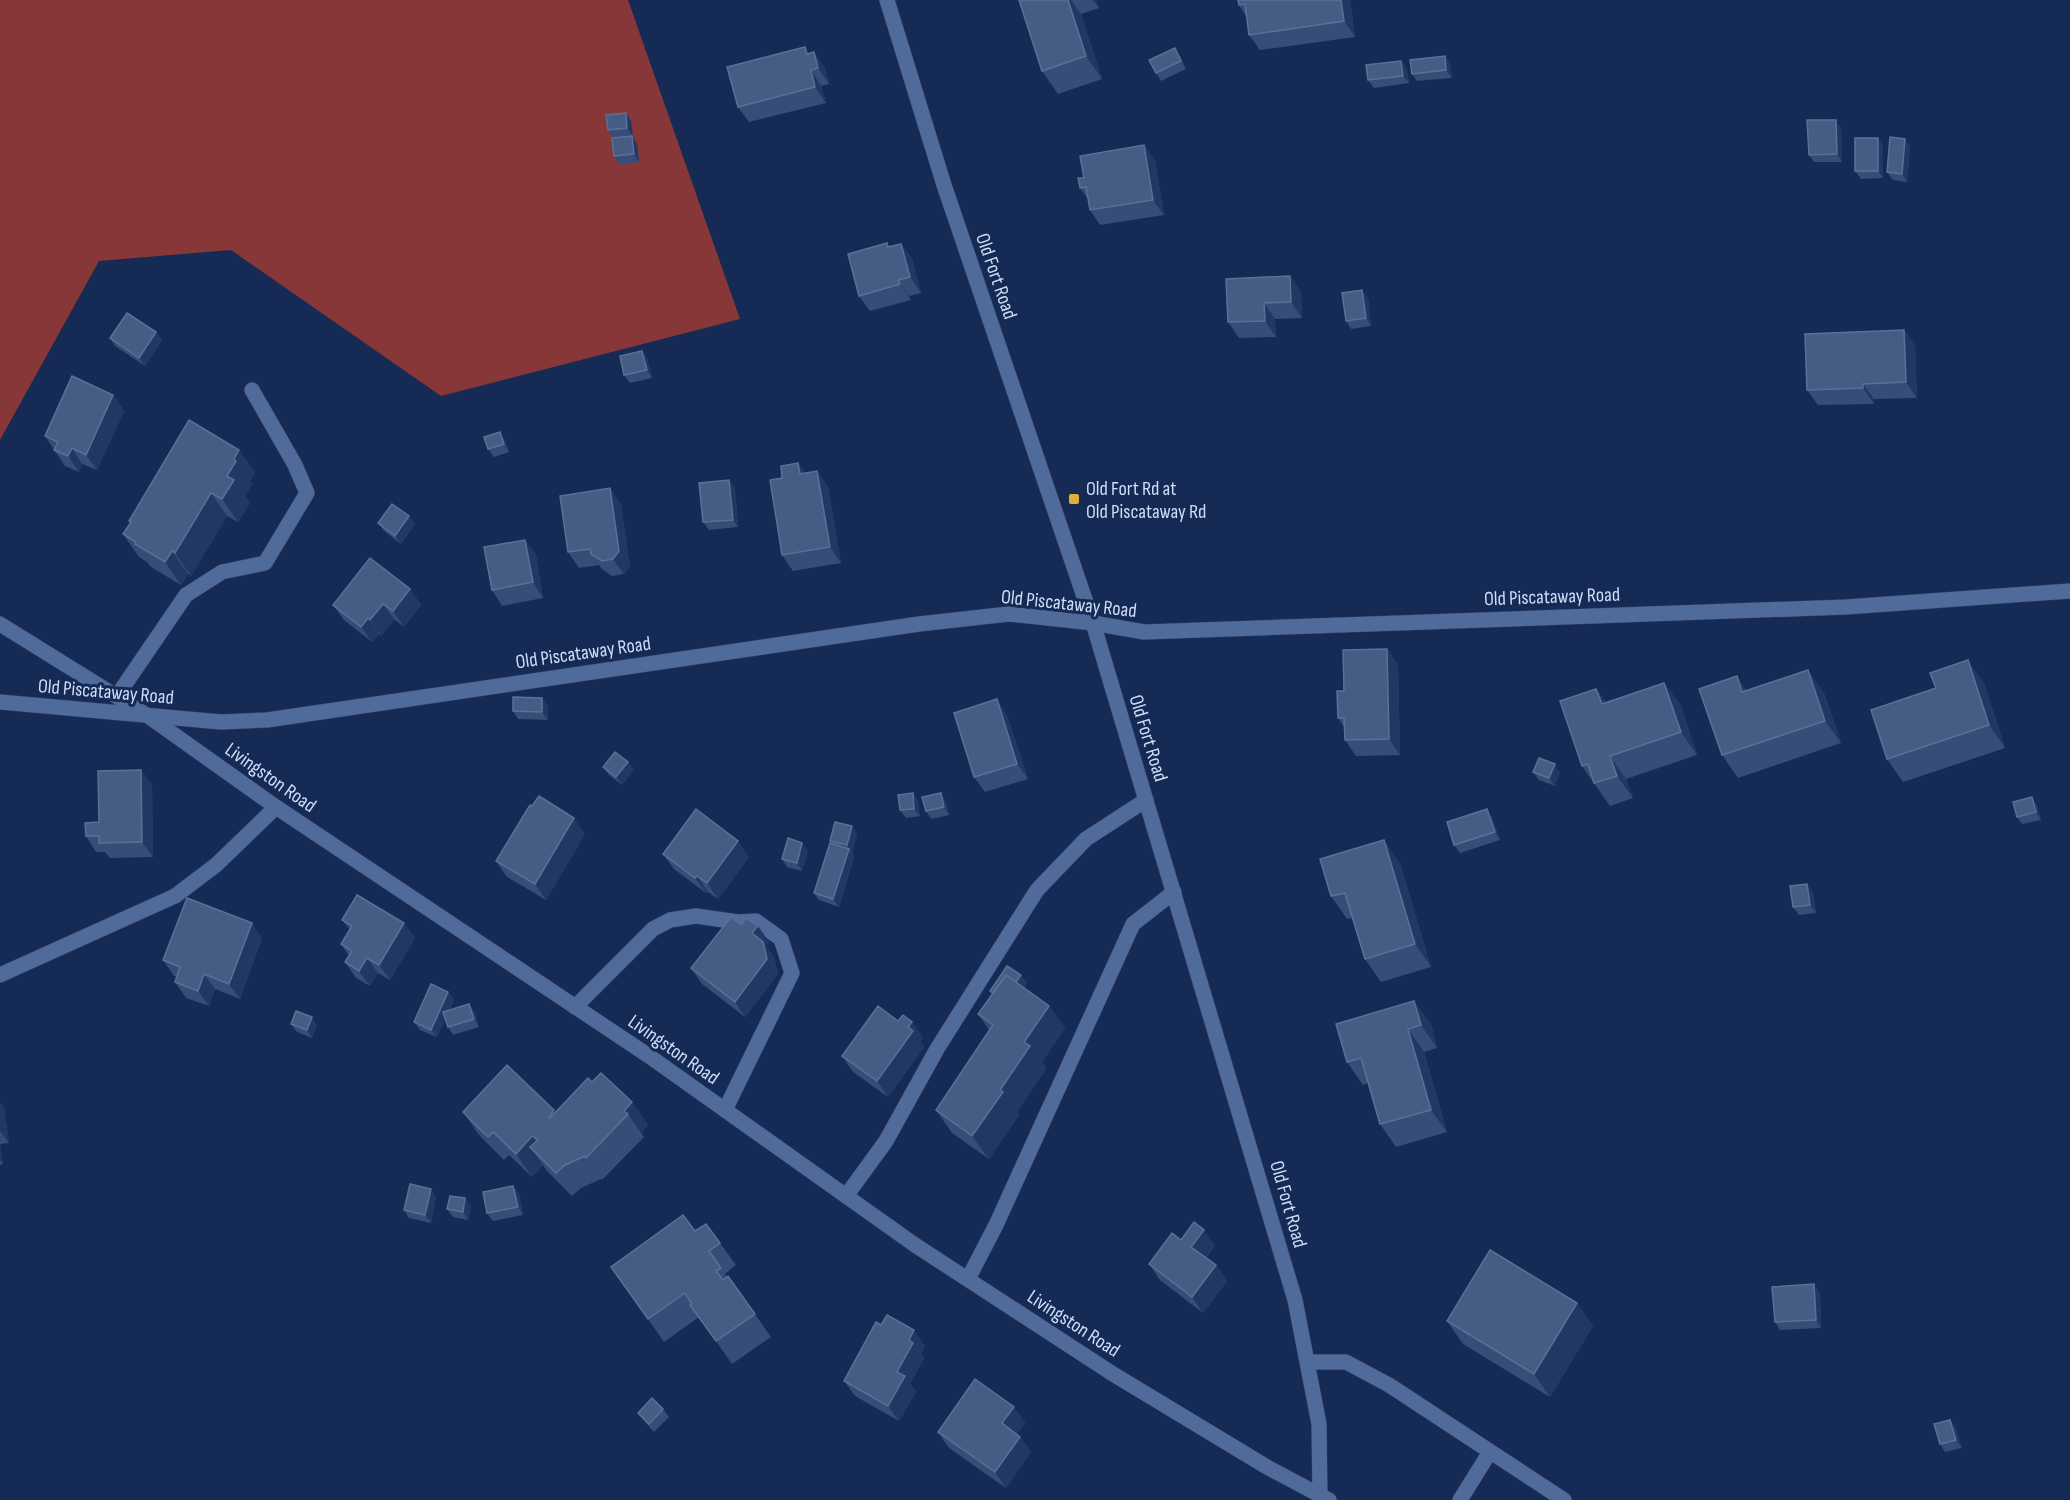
<svg xmlns="http://www.w3.org/2000/svg" width="2070" height="1500" viewBox="0 0 2070 1500" font-family="'Sofia Sans Condensed',sans-serif">
  <rect width="100%" height="100%" fill="#152a54"/>
  <path fill="#873737" d="M0,0H628L740,319L441,396L231,250L99,261L0,440Z"/>
  <g fill="none" stroke-linecap="round" stroke-linejoin="round">
    <defs>
      <g id="lane">
        <path d="M117,696L186,595L222,572L265,563L307,493L295,465L252,390"/>
        <path d="M846,1196L886,1141L937,1049L1037,890L1086,839L1146,800"/>
        <path d="M968,1279L996,1225L1133,924L1174,892"/>
        <path d="M1308,1362H1346L1389,1385L1564,1500"/>
        <path d="M1460,1500L1490,1452"/>
      </g>
      <g id="street">
        <path d="M0,702L221,722L267,720L919,624L1009,614L1093,623L1144,632L1846,607L2070,591"/>
        <path d="M0,975L175,896L216,865L276,807"/>
        <path d="M575,1007L653,929L670,920L696,916L738,922L756,921L781,939L792,973L725,1110"/>
      </g>
      <g id="secondary">
        <path d="M887,0L944,185L1093,623L1295,1300L1319,1424L1320,1500"/>
        <path d="M0,624L148,716L276,807L649,1056L915,1245L1113,1374L1267,1467L1329,1500"/>
      </g>
    </defs>
    <use href="#lane" stroke="#334266" stroke-width="16"/>
    <use href="#street" stroke="#334266" stroke-width="16"/>
    <use href="#secondary" stroke="#334266" stroke-width="16"/>
    <use href="#lane" stroke="#506a99" stroke-width="15"/>
    <use href="#street" stroke="#506a99" stroke-width="15"/>
    <use href="#secondary" stroke="#506a99" stroke-width="15"/>
  </g>
  <g fill="#364d78">
    <path d="M1019,0H1096L1099,8L1081,14L1102,79L1058,94L1042,71Z"/>
    <path d="M1238,0H1350L1355,37L1260,50L1249,35L1246,16L1239,5Z"/>
    <path d="M810,53L825,68L829,84L821,86L826,103L749,122L738,107Z"/>
    <path d="M1180,56L1186,69L1161,81L1156,73Z"/>
    <path d="M1445,56L1450,64L1452,78L1417,81L1412,74Z"/>
    <path d="M1401,61L1407,69L1409,83L1374,88L1368,80Z"/>
    <path d="M626,113L631,121L632,136L637,144L639,162L619,164L614,156L613,138L608,130Z"/>
    <path d="M1841,128L1842,162H1814L1809,155Z"/>
    <path d="M1878,138L1883,146V178L1861,179L1855,171Z"/>
    <path d="M1905,139L1910,147L1907,182L1893,180L1887,172Z"/>
    <path d="M1144,145L1155,161L1164,215L1100,225L1090,210L1088,199L1080,188L1084,178Z"/>
    <path d="M901,244L912,259L921,293L909,296L911,300L870,311L859,296L889,247Z"/>
    <path d="M1290,276L1301,292L1302,318L1275,319L1276,337L1239,338L1228,322Z"/>
    <path d="M1368,298L1371,326L1351,329L1346,321Z"/>
    <path d="M1904,330L1915,346L1917,398L1874,399V404L1818,405L1807,390Z"/>
    <path d="M156,332L162,340L145,366L115,346L110,338Z"/>
    <path d="M647,358L652,378L630,383L624,375Z"/>
    <path d="M113,395L124,411L97,470L82,464L79,472L65,466L45,436Z"/>
    <path d="M505,440L509,452L494,457L488,449Z"/>
    <path d="M239,450L255,473L250,481L252,484L245,496L250,503L238,522L227,516L191,576L188,574L181,585L151,567L147,562L139,557L123,534L130,523L129,521Z"/>
    <path d="M798,463L805,473L817,471L828,487L841,563L793,571L782,555V478Z"/>
    <path d="M729,480L735,488L738,527L709,530L703,522Z"/>
    <path d="M621,504L630,567L624,574L612,576L602,569L599,565L579,568L568,552Z"/>
    <path d="M378,523L415,524L401,544L384,531Z"/>
    <path d="M525,540L536,555L543,598L502,606L492,590Z"/>
    <path d="M410,589L421,605L404,627L394,619L381,636L379,634L372,642L344,620L333,605Z"/>
    <path d="M1387,649L1398,665L1400,755L1356,756L1345,740L1344,727L1338,718L1344,691Z"/>
    <path d="M1664,683L1681,706L1697,755L1626,779L1633,798L1610,806L1582,766L1596,689L1606,702Z"/>
    <path d="M1984,683L2005,748L1903,782L1887,759Z"/>
    <path d="M1747,690L1824,693L1841,743L1738,778L1722,755Z"/>
    <path d="M548,706V720L518,719L513,711Z"/>
    <path d="M1007,715L1028,779L985,792L974,777Z"/>
    <path d="M628,762L634,770L622,785L609,775L603,767Z"/>
    <path d="M141,770L152,785L153,857L110,858L105,852H96L86,836L99,822Z"/>
    <path d="M1533,772H1560L1555,786L1539,780Z"/>
    <path d="M913,793L918,801L920,816L906,818L900,810Z"/>
    <path d="M946,801L949,815L931,819L926,811Z"/>
    <path d="M2037,805L2041,820L2022,824L2017,817Z"/>
    <path d="M1492,817L1500,840L1460,853L1454,845Z"/>
    <path d="M852,826L857,834L852,853L854,857L839,907L819,900L814,893L832,843L830,841Z"/>
    <path d="M585,834L546,900L507,877L496,861Z"/>
    <path d="M808,851L802,871L787,867L782,859Z"/>
    <path d="M663,854L749,857L718,899L708,892L706,893L674,869Z"/>
    <path d="M1400,863L1431,967L1381,982L1365,959L1352,918L1347,919L1331,896Z"/>
    <path d="M1813,892L1816,913L1799,915L1793,907Z"/>
    <path d="M342,920L404,923L415,938L390,980L378,973L370,986L356,978L345,962L349,956L341,944L350,930Z"/>
    <path d="M741,925L769,942L766,946L774,958L778,974L745,1017L702,984L691,968Z"/>
    <path d="M262,938L240,999L215,989L209,1006L186,998L175,982L177,977L174,976L163,960Z"/>
    <path d="M1021,975L1027,983L1024,988L1049,1006L1065,1028L1042,1062L1046,1069L1017,1112L1019,1115L989,1159L952,1133L936,1110L989,1030L978,1014L992,994L990,991Z"/>
    <path d="M448,992L454,1000L449,1010L475,1012L479,1027L453,1035L448,1027L445,1019L437,1037L420,1030L414,1022Z"/>
    <path d="M898,1021L912,1022L923,1038L920,1041L924,1047L888,1097L853,1072L842,1056Z"/>
    <path d="M291,1024L317,1025L312,1038L297,1032Z"/>
    <path d="M1336,1024H1431L1437,1048L1424,1052L1447,1132L1396,1147L1380,1124L1368,1083L1363,1085L1347,1062Z"/>
    <path d="M592,1082L632,1102L648,1125L641,1133L644,1137L602,1180L601,1179L581,1188L572,1196L546,1170L543,1165L532,1177L509,1155L504,1160L479,1135L463,1112H556Z"/>
    <path d="M0,1103L4,1108L9,1143L0,1144L3,1164L0,1165Z"/>
    <path d="M513,1186L519,1194L523,1215L493,1221L487,1213Z"/>
    <path d="M436,1196L431,1223L409,1218L404,1210Z"/>
    <path d="M471,1206L468,1220L453,1217L447,1209Z"/>
    <path d="M695,1231L720,1243L736,1265L725,1274L727,1277L728,1276L771,1337L732,1364L699,1317L664,1342L611,1267Z"/>
    <path d="M1181,1240L1215,1245L1206,1258L1216,1265L1227,1281L1203,1313L1160,1280L1149,1264Z"/>
    <path d="M1820,1292L1821,1328L1780,1330L1775,1322Z"/>
    <path d="M1577,1303L1593,1326L1550,1397L1463,1344L1447,1321Z"/>
    <path d="M925,1346L921,1353L924,1358L910,1384L916,1392L899,1421L855,1396L844,1381Z"/>
    <path d="M1014,1407L1025,1423L1017,1434L1020,1437L1031,1452L1006,1488L949,1448L938,1432Z"/>
    <path d="M663,1409L669,1417L654,1432L644,1421L638,1413Z"/>
    <path d="M1950,1420L1956,1428L1962,1448L1945,1452L1940,1444Z"/>
  </g>
  <g fill="#223864">
    <path d="M1068,0H1071L1081,14L1102,79L1086,56Z"/>
    <path d="M1093,0H1096L1099,8Z"/>
    <path d="M1341,0H1350L1355,37L1344,21Z"/>
    <path d="M1175,48L1180,56L1186,69L1181,61Z"/>
    <path d="M814,52L825,68L829,84L818,68Z"/>
    <path d="M1445,56L1450,64L1452,78L1446,70Z"/>
    <path d="M1401,61L1407,69L1409,83L1403,76Z"/>
    <path d="M811,70L821,86L826,103L815,87Z"/>
    <path d="M626,113L631,121L633,136L627,128Z"/>
    <path d="M1836,120L1841,128L1842,162L1837,154Z"/>
    <path d="M632,136L637,144L639,162L634,154Z"/>
    <path d="M1878,138L1883,146V178L1878,171Z"/>
    <path d="M1905,139L1910,147L1907,182L1902,174Z"/>
    <path d="M1144,145L1155,161L1164,215L1153,200Z"/>
    <path d="M901,244L912,259L921,293L910,277Z"/>
    <path d="M1290,276L1301,292L1302,318L1291,302Z"/>
    <path d="M898,280L909,296L911,300L900,284Z"/>
    <path d="M1362,290L1368,298L1371,326L1366,318Z"/>
    <path d="M1264,303L1275,319L1276,337L1265,321Z"/>
    <path d="M1904,330L1915,346L1917,398L1906,382Z"/>
    <path d="M156,332L162,340L145,366L139,358Z"/>
    <path d="M642,351L647,358L652,378L647,370Z"/>
    <path d="M1863,384L1874,399V404L1863,388Z"/>
    <path d="M113,395L124,411L97,470L86,455Z"/>
    <path d="M500,432L505,440L509,452L504,444Z"/>
    <path d="M72,448L82,464L79,472L68,456Z"/>
    <path d="M239,450L255,473L250,481L252,484L245,496L250,503L238,522L222,499L227,476L234,459Z"/>
    <path d="M798,463L809,479L800,474Z"/>
    <path d="M817,471L828,487L841,563L830,547Z"/>
    <path d="M729,480L735,488L738,527L733,520Z"/>
    <path d="M610,488L621,504L630,567L624,574L613,559Z"/>
    <path d="M211,493L227,516L191,576L175,553Z"/>
    <path d="M409,516L415,524L401,544L395,536Z"/>
    <path d="M525,540L536,555L543,598L533,582Z"/>
    <path d="M172,551L188,574L181,585L165,562Z"/>
    <path d="M410,589L421,605L404,627L393,611Z"/>
    <path d="M383,604L394,619L381,636L370,620Z"/>
    <path d="M368,618L379,634L372,642L361,627Z"/>
    <path d="M1387,649L1398,665L1400,755L1389,739Z"/>
    <path d="M1968,660L1984,683L2005,748L1989,725Z"/>
    <path d="M1808,670L1824,693L1841,743L1825,721Z"/>
    <path d="M1737,676L1753,699L1742,692Z"/>
    <path d="M1664,683L1681,706L1697,755L1681,732Z"/>
    <path d="M1596,689L1613,712L1602,704Z"/>
    <path d="M542,698L548,706V720L542,712Z"/>
    <path d="M997,699L1007,715L1028,779L1017,764Z"/>
    <path d="M1610,756L1626,779L1633,798L1617,776Z"/>
    <path d="M628,762L634,770L622,785L616,777Z"/>
    <path d="M1555,764L1560,772L1555,786L1549,778Z"/>
    <path d="M141,770L152,785L153,857L142,842Z"/>
    <path d="M913,793L918,801L920,816L914,809Z"/>
    <path d="M941,793L946,801L949,815L944,807Z"/>
    <path d="M2032,797L2037,805L2041,820L2036,812Z"/>
    <path d="M1487,809L1492,817L1500,840L1495,832Z"/>
    <path d="M574,818L585,834L546,900L535,884Z"/>
    <path d="M852,826L857,834L852,853L847,845Z"/>
    <path d="M1384,840L1400,863L1431,967L1415,944Z"/>
    <path d="M738,841L749,857L718,899L707,883Z"/>
    <path d="M802,843L808,851L802,871L797,863Z"/>
    <path d="M849,849L854,857L839,907L833,899Z"/>
    <path d="M697,876L708,892L706,893L695,878Z"/>
    <path d="M1807,884L1813,892L1816,913L1810,905Z"/>
    <path d="M252,923L262,938L240,999L229,984Z"/>
    <path d="M404,923L415,938L390,980L379,965Z"/>
    <path d="M758,926L769,942L766,946L774,958L778,974L745,1017L735,1002L752,933Z"/>
    <path d="M367,958L378,973L370,986L359,971Z"/>
    <path d="M204,974L215,989L209,1006L198,991Z"/>
    <path d="M1021,975L1027,983L1010,1008L1005,1000Z"/>
    <path d="M448,992L454,1000L437,1037L431,1030Z"/>
    <path d="M1414,1001L1431,1024L1437,1048L1421,1025Z"/>
    <path d="M469,1004L475,1012L479,1027L474,1019Z"/>
    <path d="M1049,1006L1065,1028L1042,1062L1046,1069L1017,1112L1019,1115L989,1159L972,1136L1000,1090L1024,1042Z"/>
    <path d="M312,1017L317,1025L312,1038L307,1030Z"/>
    <path d="M912,1022L923,1038L920,1041L924,1047L888,1097L877,1081Z"/>
    <path d="M1408,1029L1424,1052L1447,1132L1431,1110Z"/>
    <path d="M632,1102L648,1125L641,1133L628,1114L624,1111Z"/>
    <path d="M0,1103L4,1108L9,1143L0,1131Z"/>
    <path d="M532,1136L548,1159L530,1147L543,1165L532,1177L516,1154Z"/>
    <path d="M0,1144L3,1164L0,1160Z"/>
    <path d="M513,1186L519,1194L523,1215L518,1207Z"/>
    <path d="M431,1189L436,1196L431,1223L425,1215Z"/>
    <path d="M465,1198L471,1206L468,1220L463,1212Z"/>
    <path d="M1204,1230L1215,1245L1202,1262L1191,1247Z"/>
    <path d="M1216,1265L1227,1281L1203,1313L1192,1297Z"/>
    <path d="M1814,1284L1820,1292L1821,1328L1816,1320Z"/>
    <path d="M1577,1303L1593,1326L1550,1397L1534,1374Z"/>
    <path d="M914,1330L925,1346L921,1353L924,1358L910,1384L916,1392L899,1421L888,1406L897,1372L909,1340Z"/>
    <path d="M1014,1407L1025,1423L1013,1439L1002,1423Z"/>
    <path d="M1950,1420L1956,1428L1962,1448L1956,1440Z"/>
    <path d="M1020,1437L1031,1452L1006,1488L995,1472Z"/>
  </g>
  <g fill="#475c85" stroke="#5c7097" stroke-width="1.5">
    <path d="M1019,0H1068L1086,56L1042,71Z"/>
    <path d="M1238,0H1341L1344,21L1249,35L1245,4L1239,5Z"/>
    <path d="M805,47L807,54L814,52L818,68L811,70L815,87L738,107L727,67Z"/>
    <path d="M1175,48L1181,61L1156,73L1149,60Z"/>
    <path d="M1445,56L1446,70L1412,74L1410,60Z"/>
    <path d="M1401,61L1403,76L1368,80L1366,65Z"/>
    <path d="M626,113L627,128L608,130L606,115Z"/>
    <path d="M1807,120H1836L1837,154L1809,155Z"/>
    <path d="M632,136L634,154L614,156L612,138Z"/>
    <path d="M1890,137L1905,139L1902,174L1887,172Z"/>
    <rect x="1855" y="138" width="23" height="33"/>
    <path d="M1144,145L1153,200L1090,210L1086,187L1080,188L1078,178H1084L1080,156Z"/>
    <path d="M887,243L888,247L901,244L910,277L898,280L900,284L859,296L848,254Z"/>
    <path d="M1290,276L1291,302L1264,303L1265,321L1228,322L1226,279Z"/>
    <path d="M1362,290L1366,318L1346,321L1342,293Z"/>
    <path d="M127,313L156,332L139,358L110,338Z"/>
    <path d="M1904,330L1906,382L1863,384V388L1807,390L1805,334Z"/>
    <path d="M642,351L647,370L624,375L620,356Z"/>
    <path d="M72,376L113,395L86,455L72,448L68,456L54,450L58,442L45,436Z"/>
    <path d="M189,420L239,450L234,459L236,461L227,476L234,480L222,499L211,493L175,553L172,551L165,562L135,544L136,542L123,534L131,522L129,521Z"/>
    <path d="M500,432L504,444L488,449L484,437Z"/>
    <path d="M798,463L800,474L817,471L830,547L782,555L770,480L782,478L781,466Z"/>
    <path d="M729,480L733,520L703,522L699,483Z"/>
    <path d="M610,488L619,551L613,559L602,561L591,554L590,549L568,552L560,496Z"/>
    <path d="M392,504L409,516L395,536L378,523Z"/>
    <path d="M525,540L533,582L492,590L484,547Z"/>
    <path d="M370,558L410,589L393,611L383,604L370,620L368,618L361,627L333,605Z"/>
    <path d="M1387,649L1389,739L1345,740L1344,718H1338L1337,691H1344L1343,650Z"/>
    <path d="M1968,660L1989,725L1887,759L1871,710L1936,688L1930,673Z"/>
    <path d="M1808,670L1825,721L1722,755L1699,689L1737,676L1742,692Z"/>
    <path d="M1664,683L1681,732L1610,756L1617,776L1594,783L1588,764L1582,766L1560,701L1596,689L1602,704Z"/>
    <path d="M513,697L542,698V712L513,711Z"/>
    <path d="M997,699L1017,764L974,777L954,713Z"/>
    <path d="M615,752L628,762L616,777L603,767Z"/>
    <path d="M1539,758L1555,764L1549,778L1533,772Z"/>
    <path d="M141,770L142,842L99,843V836H86L85,823L99,822L98,771Z"/>
    <path d="M913,793L914,809L900,810L898,795Z"/>
    <path d="M941,793L944,807L926,811L922,797Z"/>
    <path d="M539,796L574,818L535,884L496,861L530,805L532,806Z"/>
    <path d="M2032,797L2036,812L2017,817L2013,802Z"/>
    <path d="M696,809L738,841L707,883L697,876L695,878L663,854Z"/>
    <path d="M1487,809L1495,832L1454,845L1447,822Z"/>
    <path d="M835,822L852,826L847,845L830,841Z"/>
    <path d="M788,838L802,843L797,863L782,859Z"/>
    <path d="M1384,840L1415,944L1365,959L1345,893L1331,896L1320,859Z"/>
    <path d="M830,843L849,849L833,899L814,893Z"/>
    <path d="M1807,884L1810,905L1793,907L1790,886Z"/>
    <path d="M357,895L404,923L379,965L367,958L359,971L345,962L352,951L341,944L352,926L342,920Z"/>
    <path d="M187,898L252,923L229,984L204,974L198,991L175,982L180,967L163,960Z"/>
    <path d="M731,917L741,925L746,918L758,926L752,933L763,942L767,959L735,1002L691,968Z"/>
    <path d="M1007,966L1021,975L1016,982L1006,975L993,993L990,991Z"/>
    <path d="M1006,975L1049,1006L1024,1042L1030,1046L1000,1090L1003,1092L972,1136L936,1110L993,1025L978,1014Z"/>
    <path d="M431,984L448,992L431,1030L414,1022Z"/>
    <path d="M1414,1001L1421,1025L1408,1029L1431,1110L1380,1124L1361,1058L1347,1062L1336,1024Z"/>
    <path d="M469,1004L474,1019L448,1027L443,1012Z"/>
    <path d="M878,1006L898,1021L903,1015L912,1022L908,1027L913,1031L877,1081L842,1056Z"/>
    <path d="M296,1011L312,1017L307,1030L291,1024Z"/>
    <path d="M507,1065L554,1110L549,1117L550,1118L588,1078L592,1082L601,1073L632,1102L624,1111L628,1114L586,1158L585,1156L565,1165L556,1173L530,1147L538,1140L532,1136L516,1154L493,1132L488,1137L463,1112Z"/>
    <path d="M410,1184L431,1189L425,1215L404,1210Z"/>
    <path d="M513,1186L518,1207L487,1213L483,1192Z"/>
    <path d="M450,1196L465,1198L463,1212L447,1209Z"/>
    <path d="M683,1215L695,1231L706,1224L720,1243L709,1251L721,1268L716,1271L723,1280L728,1276L755,1314L716,1341L690,1305L692,1304L685,1293L648,1319L611,1267Z"/>
    <path d="M1194,1222L1204,1230L1191,1247L1216,1265L1192,1297L1149,1264L1172,1233L1181,1240Z"/>
    <path d="M1490,1250L1577,1303L1534,1374L1447,1321Z"/>
    <path d="M1814,1284L1816,1320L1775,1322L1772,1287Z"/>
    <path d="M887,1315L914,1330L909,1340L913,1343L897,1372L905,1376L888,1406L844,1381L876,1322L881,1325Z"/>
    <path d="M975,1379L1014,1407L1002,1423L1020,1437L995,1472L938,1432Z"/>
    <path d="M652,1398L663,1409L649,1424L638,1413Z"/>
    <path d="M1950,1420L1956,1440L1940,1444L1934,1424Z"/>
  </g>
  <rect fill="#e4ad35" stroke="#152a54" stroke-width="2" x="1068" y="493" width="12" height="12" rx="3"/>
  <g text-anchor="middle" stroke-width="6" stroke-linejoin="round" paint-order="stroke">
    <g font-size="20" fill="#ceddf8" stroke="#152a54">
      <text transform="translate(997 276) rotate(71)" y="7">Old Fort Road</text>
      <text transform="translate(1552 596) rotate(-2)" y="7">Old Piscataway Road</text>
      <text transform="translate(1069 603) rotate(6)" y="7">Old Piscataway Road</text>
      <text transform="translate(583 652) rotate(-8)" y="7">Old Piscataway Road</text>
      <text transform="translate(106 691) rotate(5)" y="7">Old Piscataway Road</text>
      <text transform="translate(1149 738) rotate(73)" y="7">Old Fort Road</text>
      <text transform="translate(271 777) rotate(35)" y="7">Livingston Road</text>
      <text transform="translate(674 1049) rotate(35)" y="7">Livingston Road</text>
      <text transform="translate(1289 1204) rotate(74)" y="7">Old Fort Road</text>
      <text transform="translate(1074 1323) rotate(33)" y="7">Livingston Road</text>
    </g>
    <g font-size="20" fill="#ceddf8" stroke="#152a54" text-anchor="start">
      <text x="1086" y="495">Old Fort Rd at<tspan x="1086" dy="23">Old Piscataway Rd</tspan></text>
    </g>
  </g>
</svg>
